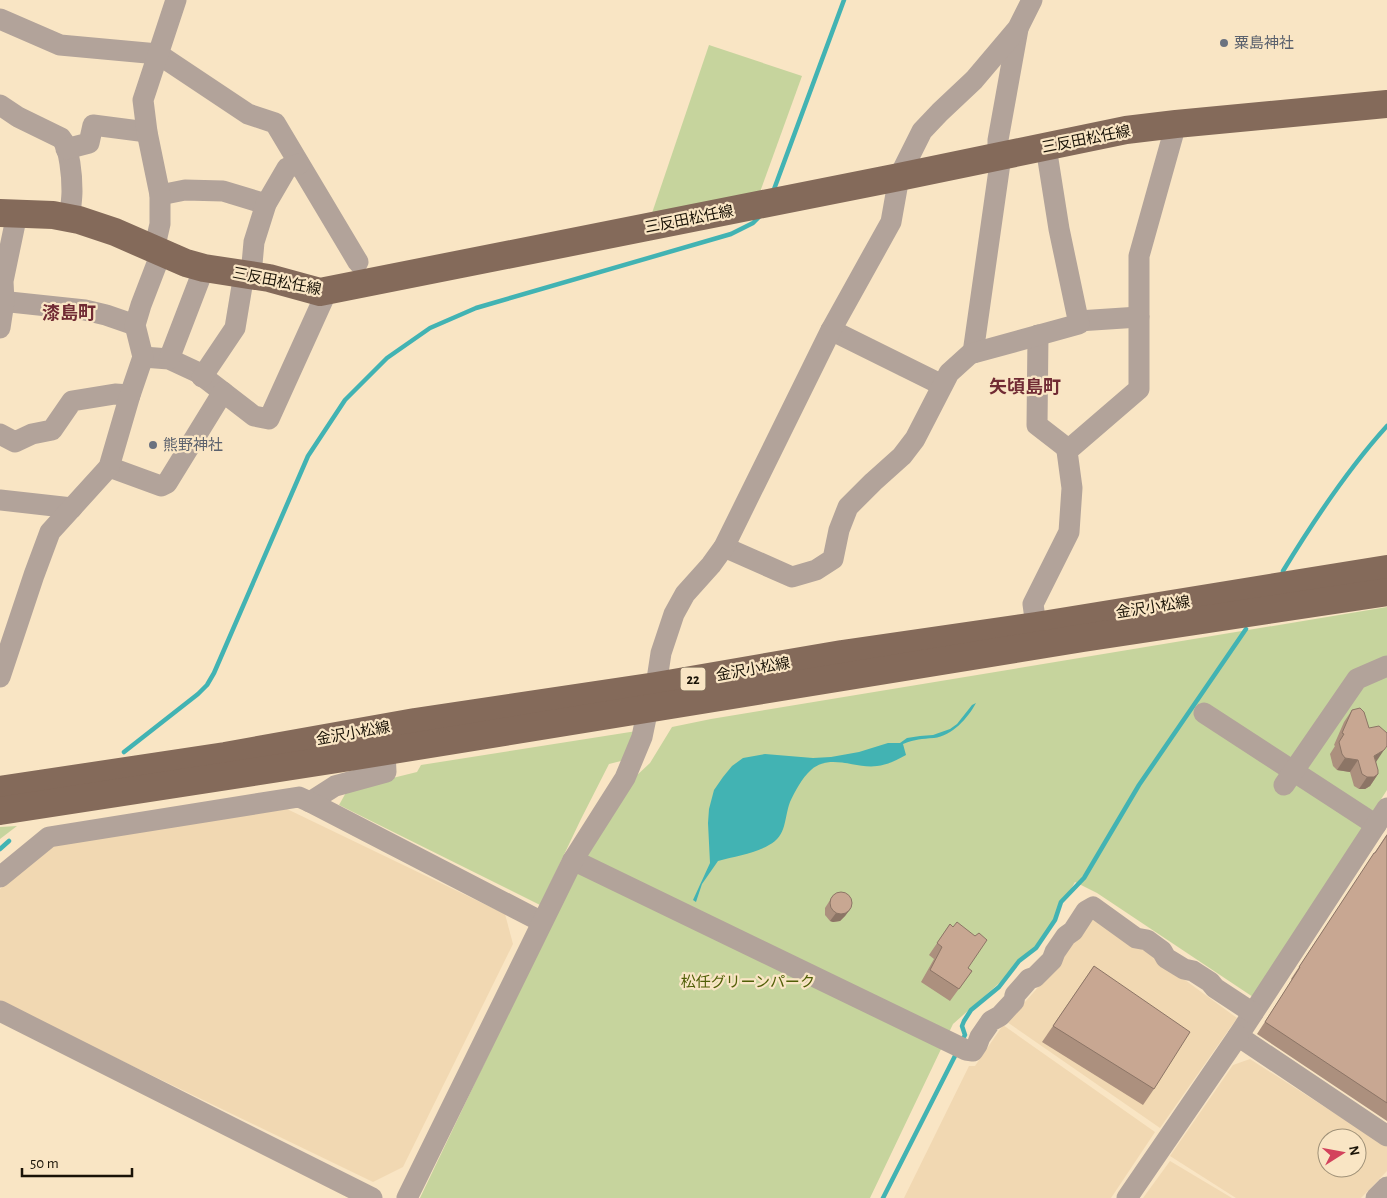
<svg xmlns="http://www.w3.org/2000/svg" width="1387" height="1198" viewBox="0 0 1387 1198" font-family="'Alegreya Sans','Noto Sans JP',sans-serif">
  <rect width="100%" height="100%" fill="#f9e5c4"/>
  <g fill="#f1d8b2" fill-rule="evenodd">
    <path d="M287,809L505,914L513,944L403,1167L373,1182L0,1002V889L56,844Z"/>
    <path d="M1100,918L1237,1018L1160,1128L1007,1022L1050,974L1086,920Z"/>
    <path d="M1003,1025L1155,1132L1111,1198H904L969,1066H975Z"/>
    <path d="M1250,1059L1387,1147V1171L1361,1198H1236L1170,1156L1233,1065ZM1327,1138H1357V1168H1327Z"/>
    <path d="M1170,1161L1232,1198H1143Z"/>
  </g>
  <g fill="#c6d49d">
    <path d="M709,45L802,76L760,192L651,216Z"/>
    <path d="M1387,607V790L1253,997L1097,893L1075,882L1041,941L1005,978L953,1024L870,1198H420L570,884L620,791L650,763L672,727L711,719Z"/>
    <path d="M643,730L621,761L609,764L581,819L540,905L339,805L348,789L417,772L421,765Z"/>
    <path d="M17,826L0,839V827Z"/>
  </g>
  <path fill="#42b3b3" d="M976,703C968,718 952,736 934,738C921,739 916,739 903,744L906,755C897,760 887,765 877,766C855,769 830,753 811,770C802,778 795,791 790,802C784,818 787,836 769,845C754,854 735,856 718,861L702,884L696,902L693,900L710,863L708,823L709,809L714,790L723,777L732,766L743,758L765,754L813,758L831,757L859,752L888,743H900L907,738L920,736L933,735L950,729L957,724L972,705Z"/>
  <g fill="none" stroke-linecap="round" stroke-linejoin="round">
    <g stroke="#42b3b3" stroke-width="4.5">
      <path d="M773,192L844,0"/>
      <path d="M1283,571C1314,520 1347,470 1387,426"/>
      <path d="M124,752L198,694L207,685L214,673L308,456L345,400L387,358L430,328L476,308L731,234L753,223L760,216"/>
      <path d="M0,849L9,841"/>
      <path d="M961,1042L965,1035L962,1026L964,1021L971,1010L999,987L1019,961L1036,948L1055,920L1061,902L1084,878L1139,785L1246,629"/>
      <path d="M883,1198L957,1052"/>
    </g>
    <g stroke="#b2a39a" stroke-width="21">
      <path d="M0,19L60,45L158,54L248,114L275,123L358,262"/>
      <path d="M0,105L18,117L61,138C70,148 72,177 72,191C72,200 70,210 70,219"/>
      <path d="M66,149L89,143L93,125L147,132"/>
      <path d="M998,157V140L1018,29"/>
      <path d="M160,195L185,190L223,191L266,204"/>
      <path d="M154,250L160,224V195L147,132L143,100L176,0"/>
      <path d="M251,275L254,242L266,204L287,168L299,164"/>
      <path d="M0,301L85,310L106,315L135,325"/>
      <path d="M1078,321L1139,317"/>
      <path d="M0,328L4,302L3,281L17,214"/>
      <path d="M831,330L942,385"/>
      <path d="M1038,335L1037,425L1068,449"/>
      <path d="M973,353L1001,156"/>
      <path d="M143,357L169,359L197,372L254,416L269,419L327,291"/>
      <path d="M169,359L204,268"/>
      <path d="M202,377L235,328L244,274"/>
      <path d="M0,434L15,442L32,434L52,430L72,401L115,394L130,395"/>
      <path d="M109,467L161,486L167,483L223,392"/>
      <path d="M0,500L72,508"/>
      <path d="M724,547L792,577L816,570L833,559L839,530L848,507L873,482L902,456L915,439L949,373L970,354L1079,324L1059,229L1046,147"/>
      <path d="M1036,626L1033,604L1069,532L1072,488L1067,451L1139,389V256L1176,124"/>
      <path d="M0,677L34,575L50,532L109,467L130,395L143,357L135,325L141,305L161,253"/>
      <path d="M1204,713L1376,825"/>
      <path d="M1284,785L1357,679L1387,666"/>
      <path d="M310,802L335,786L386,772L385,751"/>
      <path d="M1387,808L1238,1036L1387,1136"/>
      <path d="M573,860L966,1050L973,1051L977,1045L980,1037L991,1021L1000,1016L1014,1001L1015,995L1029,979L1035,977L1052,960L1055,952L1066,936L1073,931L1086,911L1093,907L1136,938L1147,940L1162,951L1166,958L1184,969L1193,971L1210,982L1215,988L1253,1013"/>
      <path d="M0,877L49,837L299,797L310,802L542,922"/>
      <path d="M0,1011L372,1198"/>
      <path d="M407,1198L573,860L625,778L642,737L648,708L656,686L661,653L674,614L685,594L711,565L724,547L831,330L891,222L899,177L922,131L940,112L974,80L1018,28L1032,0"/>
      <path d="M1127,1198L1238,1036"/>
      <path d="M1376,1198L1387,1187"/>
    </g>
    <g stroke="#846a5a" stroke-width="28">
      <path d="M0,213L53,215L79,220L115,232L186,263L204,268L269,278L320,292L899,177L1126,130L1176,124L1387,104"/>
      <path d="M0,790L225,756L415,722L656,686L842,654L1036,626L1387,569"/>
      <path d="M0,811L331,760L1083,638L1387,592"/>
    </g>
  </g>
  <g fill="#ac907e">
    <path d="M1352,710L1376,762L1378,774L1370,786L1365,789H1359L1354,786L1350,772L1337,770L1333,766L1330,754L1335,746L1334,745L1344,722Z"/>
    <path d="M1387,834V1121L1257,1034L1292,980L1291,979Z"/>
    <path d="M832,897L851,908L845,916L840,921L833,922L830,921L825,915V908Z"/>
    <path d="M950,924L968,968L972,971L950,1001L921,982L934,959L929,955Z"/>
    <path d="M1094,966L1154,1089L1143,1105L1042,1042Z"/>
  </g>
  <g fill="#8c7566">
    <path d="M1384,750L1376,762L1374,756Z"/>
    <path d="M1345,758L1358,760L1350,772L1337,770Z"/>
    <path d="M1378,774L1370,786L1365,789H1359L1367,777Z"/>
    <path d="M851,908L845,916L840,921L833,922L830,921L836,913Z"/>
  </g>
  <g fill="#c8a792" stroke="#8c7566">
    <path d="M1360,708L1364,712L1369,728L1379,726L1387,733V746L1384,750L1374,756L1378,770V774L1374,777H1367L1362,774L1358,760L1345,758L1342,754L1339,742L1344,734L1342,733L1352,710Z"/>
    <path d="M1387,835V1103L1265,1022L1300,967H1299L1374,853H1375Z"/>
    <circle cx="841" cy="903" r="11"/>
    <path d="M957,922L975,936L979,933L987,940L968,968L972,971L959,989L930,970L942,947L937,943L950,924L953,927Z"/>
    <path d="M1094,966L1190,1032L1154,1089L1053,1026Z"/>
  </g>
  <g fill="#6b7280" stroke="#f9e5c4" stroke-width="2">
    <circle cx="1224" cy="43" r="5"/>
    <circle cx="153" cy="445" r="5"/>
  </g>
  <g text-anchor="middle" stroke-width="4.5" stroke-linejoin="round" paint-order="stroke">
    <rect fill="#f9e5c4" stroke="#5c513f" stroke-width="1" x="680.5" y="667.5" width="25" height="23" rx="4"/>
    <g font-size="14" font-weight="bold" fill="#191206">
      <text x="693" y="684">22</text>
    </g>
    <g font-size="15" fill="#5b616d" stroke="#f9e5c4" text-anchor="start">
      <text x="1234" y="48">粟島神社</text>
      <text x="163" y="450">熊野神社</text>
    </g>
    <g font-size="15" fill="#191206" stroke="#f9e5c4">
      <text transform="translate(1086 139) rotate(-11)" y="5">三反田松任線</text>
      <text transform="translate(689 219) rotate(-11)" y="5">三反田松任線</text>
      <text transform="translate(277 281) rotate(11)" y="5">三反田松任線</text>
      <text transform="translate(1153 607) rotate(-9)" y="5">金沢小松線</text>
      <text transform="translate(753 669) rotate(-10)" y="5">金沢小松線</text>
      <text transform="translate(353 733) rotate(-10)" y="5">金沢小松線</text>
    </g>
    <g font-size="15" fill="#515f07" stroke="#f9e5c4">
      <text x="748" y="987">松任グリーンパーク</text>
    </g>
    <g font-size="18" font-weight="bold" fill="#712b34" stroke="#f9e5c4">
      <text x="69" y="319">漆島町</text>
      <text x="1025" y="393">矢頃島町</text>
    </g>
  </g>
  <g transform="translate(1342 1153) rotate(79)"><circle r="24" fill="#f9e5c4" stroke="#9f9178"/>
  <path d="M0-4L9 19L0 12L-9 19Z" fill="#d3425c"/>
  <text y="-8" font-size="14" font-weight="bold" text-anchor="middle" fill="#191206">N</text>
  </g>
  <path d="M22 1168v8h110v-8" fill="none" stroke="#191206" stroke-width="2.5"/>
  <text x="30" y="1168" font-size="15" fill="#191206" stroke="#f9e5c4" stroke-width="4" paint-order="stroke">50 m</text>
</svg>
